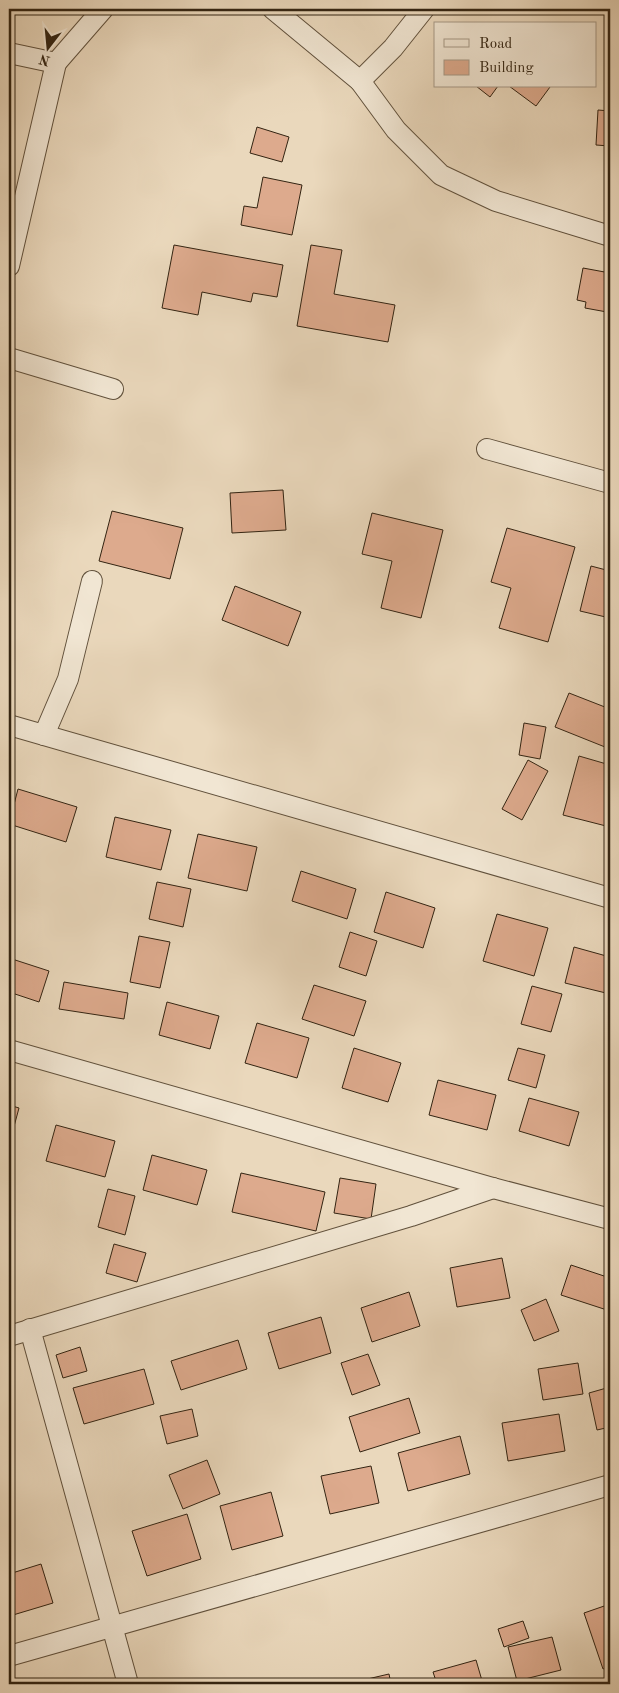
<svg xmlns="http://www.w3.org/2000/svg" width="619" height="1693" viewBox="0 0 619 1693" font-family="'Old Standard TT',serif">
  <rect width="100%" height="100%" fill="#ead8bc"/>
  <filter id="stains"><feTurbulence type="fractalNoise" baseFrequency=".004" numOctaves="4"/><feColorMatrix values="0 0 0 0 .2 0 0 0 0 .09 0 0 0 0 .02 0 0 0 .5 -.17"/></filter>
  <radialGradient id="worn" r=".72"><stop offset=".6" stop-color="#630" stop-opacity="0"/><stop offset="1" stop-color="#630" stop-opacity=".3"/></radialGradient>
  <g fill="#ddaa8d" stroke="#332412">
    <path d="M476,86H498L490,97Z"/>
    <path d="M509,86H549L550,87L536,106Z"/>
    <path d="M598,110L610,111V146L596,145Z"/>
    <path d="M257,127L289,137L282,162L250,153Z"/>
    <path d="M263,177L302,185L292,235L241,225L244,206L257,208Z"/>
    <path d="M174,245L283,265L277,297L253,293L251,302L202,292L198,315L162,308Z"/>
    <path d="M311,245L342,250L334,294L395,305L388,342L297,326Z"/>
    <path d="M583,268L610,273V306L608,305L607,312L585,308L586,302L577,300Z"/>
    <path d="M283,490L286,530L232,533L230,493Z"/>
    <path d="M112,511L183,528L170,579L99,561Z"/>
    <path d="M372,513L443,530L421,618L381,608L392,561L362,554Z"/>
    <path d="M507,528L575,547L548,642L499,628L511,588L491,582Z"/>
    <path d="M591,566L610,571V618L580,611Z"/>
    <path d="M235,586L301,612L288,646L222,620Z"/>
    <path d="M569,693L610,709V749L555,727Z"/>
    <path d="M524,723L546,727L540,759L519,755Z"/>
    <path d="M579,756L610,765V827L563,815Z"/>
    <path d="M528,760L548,771L522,820L502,809Z"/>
    <path d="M18,789L77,807L66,842L9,824Z"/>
    <path d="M115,817L171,830L161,870L106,857Z"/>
    <path d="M198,834L257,847L247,891L188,878Z"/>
    <path d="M301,871L356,889L347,919L292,901Z"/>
    <path d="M157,882L191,889L183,927L149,919Z"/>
    <path d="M386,892L435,908L423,948L374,932Z"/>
    <path d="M497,914L548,928L534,976L483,961Z"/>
    <path d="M350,932L377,941L366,976L339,967Z"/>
    <path d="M139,936L170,942L160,988L130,982Z"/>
    <path d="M574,947L610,957V994L565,983Z"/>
    <path d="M9,958L49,971L39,1002L9,992Z"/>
    <path d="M64,982L128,993L124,1019L59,1009Z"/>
    <path d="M314,985L366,1001L354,1036L302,1019Z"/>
    <path d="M532,986L562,994L551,1032L521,1024Z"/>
    <path d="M167,1002L219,1016L210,1049L159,1035Z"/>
    <path d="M257,1023L309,1038L297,1078L245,1063Z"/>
    <path d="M354,1048L401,1063L388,1102L342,1088Z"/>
    <path d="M518,1048L545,1055L536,1088L508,1080Z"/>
    <path d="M438,1080L496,1095L487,1130L429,1115Z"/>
    <path d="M529,1098L579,1112L569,1146L519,1131Z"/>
    <path d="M9,1105L19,1108L9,1145Z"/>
    <path d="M56,1125L115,1141L105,1177L46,1161Z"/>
    <path d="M152,1155L207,1170L197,1205L143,1190Z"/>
    <path d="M241,1173L325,1192L316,1231L232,1212Z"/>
    <path d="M340,1178L376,1184L371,1219L334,1213Z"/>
    <path d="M108,1189L135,1196L125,1235L98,1227Z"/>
    <path d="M114,1244L146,1253L137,1282L106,1273Z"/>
    <path d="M502,1258L510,1298L457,1307L450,1268Z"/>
    <path d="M571,1265L610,1278V1311L561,1295Z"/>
    <path d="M409,1292L420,1326L372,1342L361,1308Z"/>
    <path d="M546,1299L559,1331L534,1341L521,1310Z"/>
    <path d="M321,1317L331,1353L279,1369L268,1333Z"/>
    <path d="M238,1340L247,1369L181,1390L171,1361Z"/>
    <path d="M80,1347L87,1371L63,1378L56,1355Z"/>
    <path d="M368,1354L380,1385L352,1395L341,1363Z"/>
    <path d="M578,1363L583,1394L543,1400L538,1369Z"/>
    <path d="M144,1369L154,1404L84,1424L73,1388Z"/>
    <path d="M610,1387V1427L597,1430L589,1393Z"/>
    <path d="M409,1398L420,1433L360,1452L349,1417Z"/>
    <path d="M192,1409L198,1436L167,1444L160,1416Z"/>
    <path d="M559,1414L565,1451L508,1461L502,1423Z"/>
    <path d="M460,1436L470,1474L408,1491L398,1453Z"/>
    <path d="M207,1460L220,1494L183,1509L169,1475Z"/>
    <path d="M371,1466L379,1503L330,1514L321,1476Z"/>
    <path d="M271,1492L283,1536L232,1550L220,1506Z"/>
    <path d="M187,1514L201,1559L147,1576L132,1531Z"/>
    <path d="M41,1564L53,1603L13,1615L9,1602V1574Z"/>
    <path d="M610,1604V1666L603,1669L584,1613Z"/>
    <path d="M523,1621L529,1638L504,1647L498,1629Z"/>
    <path d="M552,1637L561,1670L517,1681L508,1647Z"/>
    <path d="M476,1660L483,1684H437L433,1672Z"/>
    <path d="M389,1674L391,1684H346Z"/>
  </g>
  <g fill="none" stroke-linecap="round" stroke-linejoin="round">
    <defs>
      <g id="minor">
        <path d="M273,9L360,81"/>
        <path d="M424,9L393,48L360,81L396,130L441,175L496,201L610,236"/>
        <path d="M9,53L56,63L103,9"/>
        <path d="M9,266L56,63"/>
        <path d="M9,358L113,389"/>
        <path d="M487,449L610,483"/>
        <path d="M9,725L610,898"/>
        <path d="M44,735L68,679L92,581"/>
        <path d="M9,1050L493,1188L610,1219"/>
        <path d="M30,1329L128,1684"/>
        <path d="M9,1336L411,1216L493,1188"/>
        <path d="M9,1656L610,1485"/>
      </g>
    </defs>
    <use href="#minor" stroke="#61513c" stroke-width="22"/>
    <use href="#minor" stroke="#f1e6d3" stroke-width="20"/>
  </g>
  <rect width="619" height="1693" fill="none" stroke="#ead8bc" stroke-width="30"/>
  <rect x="10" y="10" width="599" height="1673" fill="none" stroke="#332412" stroke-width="2.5"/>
  <rect x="15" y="15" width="589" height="1663" fill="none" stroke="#332412"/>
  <rect x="434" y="22" width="162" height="65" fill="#f1e6d3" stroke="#a59886"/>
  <rect x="444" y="39" width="25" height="8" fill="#f1e6d3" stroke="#a59886"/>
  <text x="479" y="48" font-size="15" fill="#332412">Road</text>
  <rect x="444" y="60" width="25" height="15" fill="#ddaa8d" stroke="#a59886"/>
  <text x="479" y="72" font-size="15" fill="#332412">Building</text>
  <g transform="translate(48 48) rotate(196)" stroke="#f1e6d3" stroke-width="4" paint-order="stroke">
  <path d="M0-4L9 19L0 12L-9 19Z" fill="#332412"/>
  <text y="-8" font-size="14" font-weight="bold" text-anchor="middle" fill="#332412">N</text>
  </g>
  <rect width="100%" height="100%" filter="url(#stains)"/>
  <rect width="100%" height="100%" fill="url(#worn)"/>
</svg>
